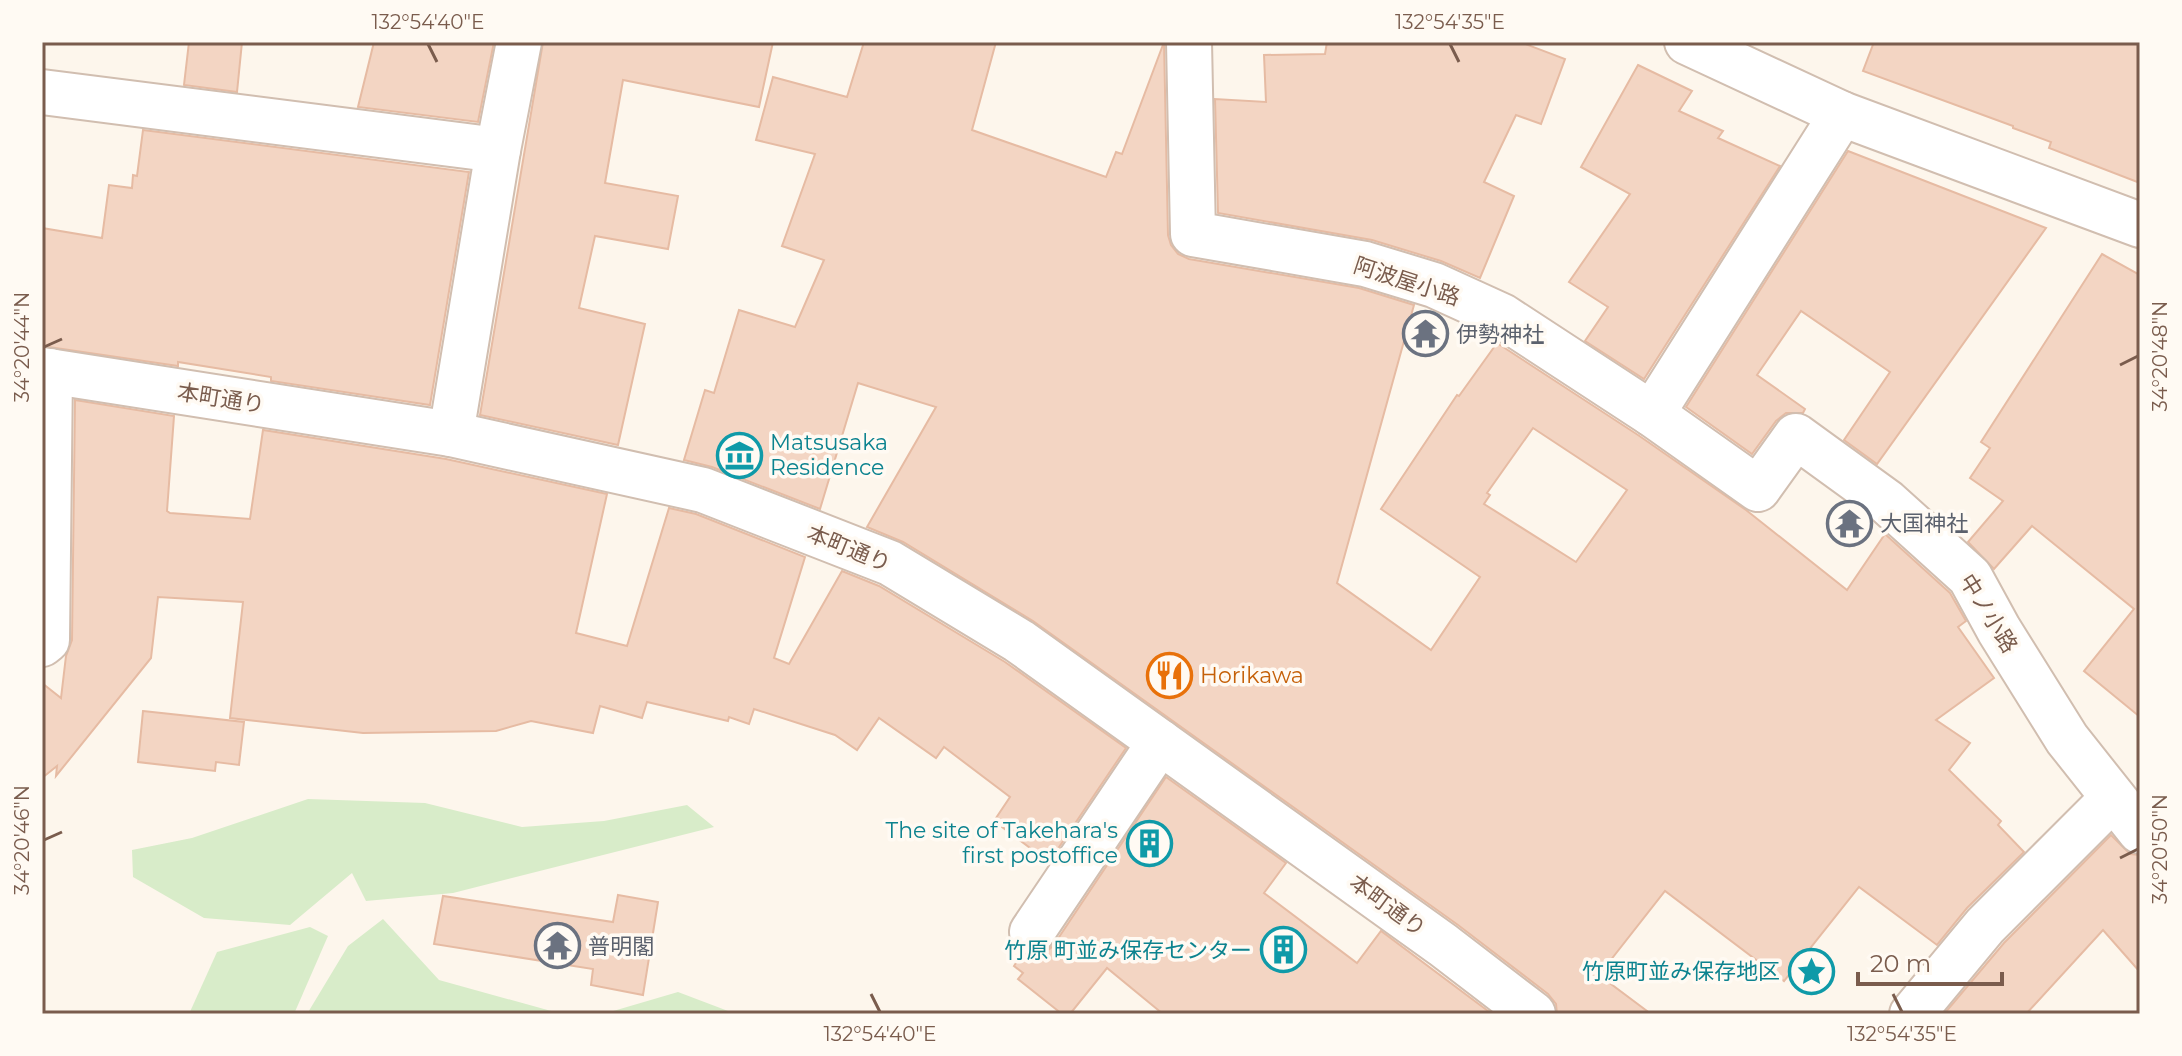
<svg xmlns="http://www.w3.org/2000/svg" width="2182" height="1056" viewBox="0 0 2182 1056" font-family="Montserrat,'Noto Sans JP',sans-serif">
  <rect width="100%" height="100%" fill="#fdf6ec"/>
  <g fill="#d8ecc9">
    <path d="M308,799L425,803L522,827L604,821L687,805L714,827L453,893L366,901L352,873L290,925L204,918L133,877L132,850L192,838Z"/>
    <path d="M383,919L439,980L562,1014H307L348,946Z"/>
    <path d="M310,927L328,936L294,1014H189L217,952Z"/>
    <path d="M678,992L736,1014H603Z"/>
  </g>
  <g fill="#f3d5c3" stroke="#e6bba3" stroke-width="2" fill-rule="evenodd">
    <path d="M189,42H242L237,92L184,85Z"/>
    <path d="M374,42H494L478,122L358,107Z"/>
    <path d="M543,42H773L759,107L623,80L605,183L678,196L668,249L595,236L579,308L645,324L618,445L480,415Z"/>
    <path d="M864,42H996L972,130L1106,177L1116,152L1122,154L1164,42L1168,235L1171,245L1178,254L1189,259L1359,288L1414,305L1337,583L1431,650L1480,577L1381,509L1457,395L1459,396L1497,343L1638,435L1746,510L1847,590L1885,534L1950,593L1966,621L1958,627L1994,678L1936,720L1970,743L1949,770L2001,821L1998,825L2024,852L1967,908L1937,945L1859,887L1784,981L1665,891L1599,975L1651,1014H1557L1556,1004L1548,994L1458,925L1033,621L903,542L867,527L936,407L858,383L820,509L712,467L684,460L705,390L714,393L739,310L795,327L824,260L782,246L815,154L756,140L773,77L847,97ZM1533,428L1627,490L1576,562L1484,504L1490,495L1487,493Z"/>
    <path d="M1327,42H1520L1565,59L1541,124L1516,115L1484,182L1514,196L1480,278L1441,261L1372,240L1218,213L1215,99L1266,102L1264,55L1325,54Z"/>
    <path d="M1874,42H2140V183L2049,148L2051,142L2013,128V126L1863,71Z"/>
    <path d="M1638,65L1692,91L1679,111L1723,131L1718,138L1780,166L1644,379L1585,341L1608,307L1569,282L1630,194L1581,167Z"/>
    <path d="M143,130L469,172L430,405L271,381V377L178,362V366L42,346V228L102,238L109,185L132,188L133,175L137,176Z"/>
    <path d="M1848,151L2046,228L1877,464L1844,440L1890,372L1801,311L1757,375L1805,409L1803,413H1786L1776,421L1752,454L1686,407Z"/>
    <path d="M2102,254L2140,275V717L2084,671L2134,609L2032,526L1994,569L1968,542L2003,501L1970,478L1990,448L1981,442Z"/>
    <path d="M75,400L174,416L167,511L170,513L250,519L263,430L446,459L607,494L576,633L627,646L669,508L696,514L805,557L774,658L789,664L842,571L879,586L1005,662L1126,748L1049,862L994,821L1010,797L944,747L936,758L879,718L857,750L835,735L754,709L749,724L729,717L728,721L647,702L642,718L600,706L593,733L531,721L496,731L363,733L230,718L243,602L158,597L151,658L56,776L57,766L42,778V683L61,698L66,656L72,640Z"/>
    <path d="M143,711L244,722L239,765L216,762L215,771L138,762Z"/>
    <path d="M1166,777L1286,863L1264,893L1357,963L1381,931L1492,1014H1163L1107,968L1070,1014H1062L1018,979L1023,973L1014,966L1022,954L1031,957L1042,955L1053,946Z"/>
    <path d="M2111,835L2130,854L2140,855V972L2103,930L2026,1014H1944L2004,943Z"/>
    <path d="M618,895L658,902L643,995L591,985L593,969L434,944L443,896L613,922Z"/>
  </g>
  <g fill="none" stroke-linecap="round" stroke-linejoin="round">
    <defs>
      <g id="minor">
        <path d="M1189,42L1193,234L1365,264L1434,285L1502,316L1652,414L1758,489L1796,436L1887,502L1970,577L1999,630L2067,739L2140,831"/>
        <path d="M1687,42L1842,114L2140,225"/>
        <path d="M42,92L498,150"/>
        <path d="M42,370L451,434L703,490L890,563L1019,641L1443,945L1533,1014"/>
        <path d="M1652,414L1842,114"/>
        <path d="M451,434L498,150L519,42"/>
        <path d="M42,644L47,640L50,371"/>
        <path d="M1032,932L1160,742"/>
        <path d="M1912,1014L1985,926L2113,798"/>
      </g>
    </defs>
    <use href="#minor" stroke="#d1beb0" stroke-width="48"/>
    <use href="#minor" stroke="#fff" stroke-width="44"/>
  </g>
  <path fill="none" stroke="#7a5c4d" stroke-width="3" d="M428,44L437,62M1450,44L1459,62M44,347L62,339M2120,365L2138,356M44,840L62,832M2120,858L2138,849M871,994L880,1012M1893,994L1902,1012"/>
  <defs>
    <symbol id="temple-ring" viewBox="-11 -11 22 22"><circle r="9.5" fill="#fffaf3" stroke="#6b7280" stroke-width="1.5"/><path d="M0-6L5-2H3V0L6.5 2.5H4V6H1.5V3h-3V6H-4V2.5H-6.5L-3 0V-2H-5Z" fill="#6b7280"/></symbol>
    <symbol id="museum-ring" viewBox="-11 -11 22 22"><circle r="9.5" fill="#fffaf3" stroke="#0f9aa8" stroke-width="1.5"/><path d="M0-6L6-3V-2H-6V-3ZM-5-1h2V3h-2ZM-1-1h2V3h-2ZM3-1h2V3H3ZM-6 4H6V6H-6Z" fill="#0f9aa8"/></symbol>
    <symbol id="restaurant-ring" viewBox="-11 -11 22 22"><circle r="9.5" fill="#fffaf3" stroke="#e8710a" stroke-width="1.5"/><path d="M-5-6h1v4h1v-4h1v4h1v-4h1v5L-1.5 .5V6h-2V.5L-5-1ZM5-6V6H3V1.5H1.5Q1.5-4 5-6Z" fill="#e8710a"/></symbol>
    <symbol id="building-ring" viewBox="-11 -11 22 22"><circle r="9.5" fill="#fffaf3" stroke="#0f9aa8" stroke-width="1.5"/><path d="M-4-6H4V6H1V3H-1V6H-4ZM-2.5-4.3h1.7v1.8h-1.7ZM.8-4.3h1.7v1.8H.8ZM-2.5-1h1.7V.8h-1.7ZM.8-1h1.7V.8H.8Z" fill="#0f9aa8"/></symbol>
    <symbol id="sight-ring" viewBox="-11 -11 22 22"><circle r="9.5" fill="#fffaf3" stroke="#0f9aa8" stroke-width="1.5"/><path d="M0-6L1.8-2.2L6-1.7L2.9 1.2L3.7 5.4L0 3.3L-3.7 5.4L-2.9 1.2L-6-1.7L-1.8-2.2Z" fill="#0f9aa8"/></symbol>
  </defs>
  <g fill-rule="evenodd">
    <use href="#temple-ring" x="1400" y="308" width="51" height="51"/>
    <use href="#museum-ring" x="714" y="430" width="51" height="51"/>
    <use href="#temple-ring" x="1824" y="498" width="51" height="51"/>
    <use href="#restaurant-ring" x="1144" y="650" width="51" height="51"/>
    <use href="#building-ring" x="1124" y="818" width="51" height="51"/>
    <use href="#temple-ring" x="532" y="920" width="51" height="51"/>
    <use href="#building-ring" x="1258" y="924" width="51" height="51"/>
    <use href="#sight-ring" x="1786" y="946" width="51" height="51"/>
  </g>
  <g text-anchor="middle" stroke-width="7" stroke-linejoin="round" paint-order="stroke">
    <g font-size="22" fill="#7a5c4d" stroke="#fffaf3">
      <text transform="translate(1407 281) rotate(18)" y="8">阿波屋小路</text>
      <text transform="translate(221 398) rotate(9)" y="8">本町通り</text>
      <text transform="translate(849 548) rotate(22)" y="8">本町通り</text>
      <text transform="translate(1989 613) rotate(58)" y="8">中ノ小路</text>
      <text transform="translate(1388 905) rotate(36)" y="8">本町通り</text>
    </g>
    <g font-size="22" fill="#5b616d" stroke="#fffaf3" text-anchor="start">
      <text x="1456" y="342">伊勢神社</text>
      <text x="1880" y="531">大国神社</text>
      <text x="588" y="954">普明閣</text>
    </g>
    <g font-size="22" fill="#0d838f" stroke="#fffaf3" text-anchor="end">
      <text x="770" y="450" text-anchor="start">Matsusaka<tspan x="770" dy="25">Residence</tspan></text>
      <text x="1118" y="838">The site of Takehara's<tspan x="1118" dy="25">first postoffice</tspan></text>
      <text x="1252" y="958">竹原 町並み保存センター</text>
      <text x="1780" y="979">竹原町並み保存地区</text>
    </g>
    <g font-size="22" fill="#c56008" stroke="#fffaf3" text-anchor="start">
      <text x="1200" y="683">Horikawa</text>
    </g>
  </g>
  <rect width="2182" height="1056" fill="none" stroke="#fffaf3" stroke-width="88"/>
  <path d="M1858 972v12h144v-12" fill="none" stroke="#7a5c4d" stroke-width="4"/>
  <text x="1870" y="972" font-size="24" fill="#7a5c4d" stroke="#fffaf3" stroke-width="6" paint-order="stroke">20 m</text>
  <rect x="44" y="44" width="2094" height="968" fill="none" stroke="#7a5c4d" stroke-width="3"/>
  <g font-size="20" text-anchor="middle" fill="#7a5c4d">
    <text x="428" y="29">132°54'40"E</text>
    <text x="1450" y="29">132°54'35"E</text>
    <text transform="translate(22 347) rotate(-90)" y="7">34°20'44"N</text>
    <text transform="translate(2160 356) rotate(-90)" y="7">34°20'48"N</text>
    <text transform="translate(22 840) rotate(-90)" y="7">34°20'46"N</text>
    <text transform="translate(2160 849) rotate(-90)" y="7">34°20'50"N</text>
    <text x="880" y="1041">132°54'40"E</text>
    <text x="1902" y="1041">132°54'35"E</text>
  </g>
</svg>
